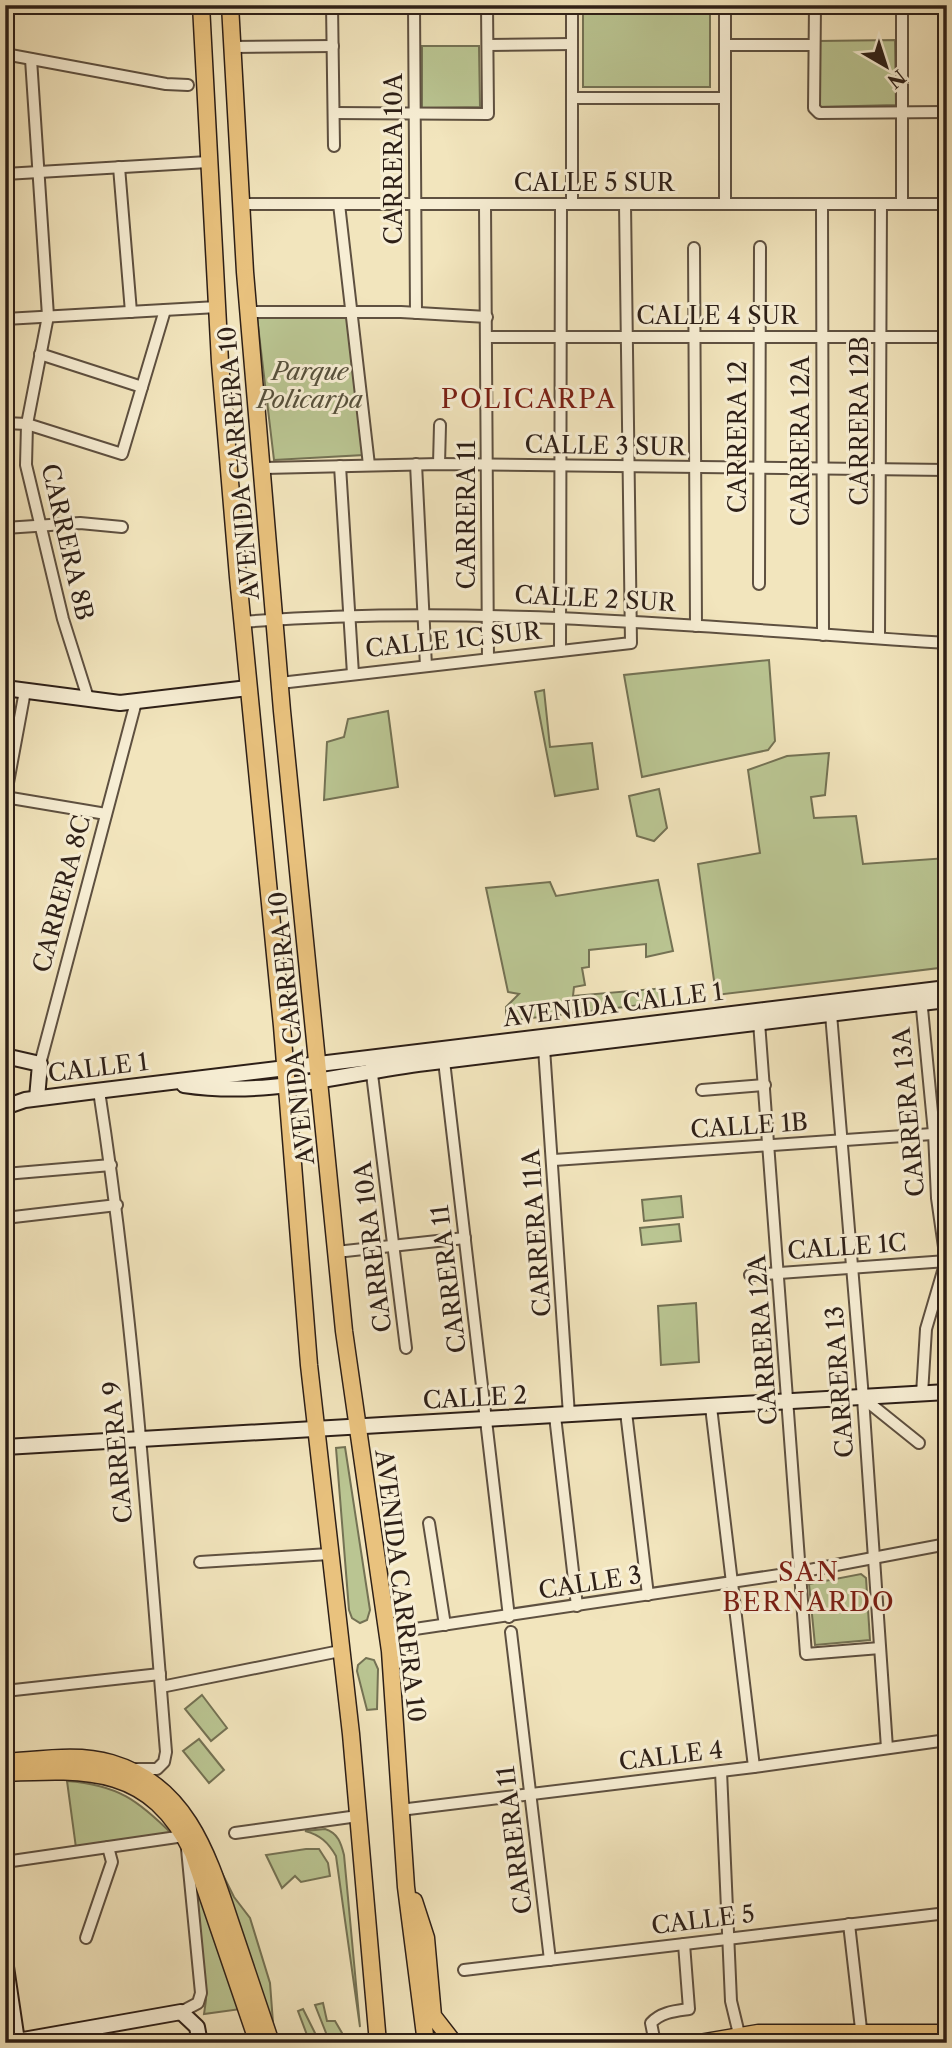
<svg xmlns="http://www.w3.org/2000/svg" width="952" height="2048" viewBox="0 0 952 2048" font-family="'Libre Caslon Text',serif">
  <rect width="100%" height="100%" fill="#f2e5bd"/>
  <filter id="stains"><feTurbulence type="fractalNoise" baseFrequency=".00286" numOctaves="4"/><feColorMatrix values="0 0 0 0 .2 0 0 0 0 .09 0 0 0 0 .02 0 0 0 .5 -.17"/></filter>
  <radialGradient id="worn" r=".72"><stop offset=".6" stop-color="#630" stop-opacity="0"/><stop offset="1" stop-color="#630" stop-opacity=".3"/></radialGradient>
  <g fill="#bac592" stroke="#747254" stroke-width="2">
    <rect x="583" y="8" width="127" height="79"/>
    <path d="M895,40L896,105L819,107L818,41Z"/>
    <path d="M422,46H479L480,107L422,108Z"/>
    <path d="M347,316L364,455L274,460L257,317Z"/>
    <path d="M769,660L775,741L768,750L642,777L624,675Z"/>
    <path d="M544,690L550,747L592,743L598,789L555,796L535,692Z"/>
    <path d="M388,711L398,787L324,800L327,742L344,737L348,719Z"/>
    <path d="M829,753L825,795L811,797L814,818L856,816L863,864L947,858V967L716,995L698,864L760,853L748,770L787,756Z"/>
    <path d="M659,789L667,828L654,841L637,836L629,796Z"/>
    <path d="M658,880L673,951L646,957V944L589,950V967L582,968L585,985L574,987L573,996L665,988L666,1002L506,1021V1007L519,994L508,992L486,888L550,882L556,896Z"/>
    <path d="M681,1196L683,1217L644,1221L642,1200Z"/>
    <path d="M679,1224L681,1241L642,1245L640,1228Z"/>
    <path d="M696,1303L699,1362L661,1365L658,1306Z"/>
    <path d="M345,1447L370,1610L367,1620L360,1623L352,1618L349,1610L336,1448Z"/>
    <path d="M861,1574L866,1578L870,1640L815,1645L809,1584Z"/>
    <path d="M366,1658L374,1660L378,1669L377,1709L367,1710L357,1671L358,1665Z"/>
    <path d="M202,1695L227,1728L211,1741L185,1709Z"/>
    <path d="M199,1739L224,1770L209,1783L183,1751Z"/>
    <path d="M67,1781C118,1785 138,1800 173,1835L76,1848Z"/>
    <path d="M325,1829C338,1833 341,1843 344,1855L360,2027L336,1856C328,1842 320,1835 305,1831Z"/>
    <path d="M306,1849H319L328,1863L330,1876L301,1882L295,1876L282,1888L266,1855Z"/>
    <path d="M215,1859L234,1897L250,1918L270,1983L274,2036Z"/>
    <path d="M196,1881L241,2009L204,2014L206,2000Z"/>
    <path d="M323,2003L327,2021H335L342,2033L335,2043H330L315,2005Z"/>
    <path d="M303,2009L320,2043H310L298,2011Z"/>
  </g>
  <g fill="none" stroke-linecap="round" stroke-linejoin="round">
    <defs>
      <g id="street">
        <path d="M332,5L334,146"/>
        <path d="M414,5L416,313"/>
        <path d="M572,5V204"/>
        <path d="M815,5L814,108L819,113L947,112"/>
        <path d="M902,5V204"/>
        <path d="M488,45L572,44"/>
        <path d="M725,45H813"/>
        <path d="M232,47L333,46"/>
        <path d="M5,54L166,84L188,85"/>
        <path d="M31,59L48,316L27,424L26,465L63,619L88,698"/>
        <path d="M572,98H725"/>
        <path d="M334,113L488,114L487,5"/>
        <path d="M119,167L131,312"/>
        <path d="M5,174L208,162"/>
        <path d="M242,204H947"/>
        <path d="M339,204L369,465"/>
        <path d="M485,204L488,659"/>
        <path d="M725,204V5"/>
        <path d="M822,204L823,635"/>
        <path d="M946,204V643"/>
        <path d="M694,248L696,626"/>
        <path d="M248,312H401L487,317"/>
        <path d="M5,319L217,307"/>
        <path d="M487,337H947"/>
        <path d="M40,354L142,387"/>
        <path d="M5,423L27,424L122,454L165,310"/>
        <path d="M416,464L426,666"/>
        <path d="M439,464L440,425"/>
        <path d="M340,466L353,674"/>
        <path d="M264,468L439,464L947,470"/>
        <path d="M5,528L80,523L122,527"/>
        <path d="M759,584L760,247"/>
        <path d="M242,622C477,603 712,628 947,643"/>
        <path d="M879,638L881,204"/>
        <path d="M560,651L561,204"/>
        <path d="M280,683L631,643L625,204"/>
        <path d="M5,797L106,814"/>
        <path d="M5,799L25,691"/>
        <path d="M921,998L934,1133L937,1198L946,1261L926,1329L922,1394"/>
        <path d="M831,1014L863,1398L887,1748"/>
        <path d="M759,1022L806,1654L880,1648"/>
        <path d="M544,1048L569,1415"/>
        <path d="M444,1061L509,1617"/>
        <path d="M40,1064L136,702"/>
        <path d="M371,1066L406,1348"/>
        <path d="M702,1090L765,1085"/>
        <path d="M99,1091C133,1310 148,1531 166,1752L164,1762L157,1769H135"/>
        <path d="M554,1160L947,1133"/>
        <path d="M5,1174L111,1165"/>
        <path d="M5,1218L117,1205"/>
        <path d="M336,1252L465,1238"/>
        <path d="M750,1275L947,1261"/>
        <path d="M863,1398L919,1443"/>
        <path d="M711,1407L754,1767"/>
        <path d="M626,1412L648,1595"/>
        <path d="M555,1416L577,1606"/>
        <path d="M429,1523L445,1625"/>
        <path d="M200,1562L329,1554"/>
        <path d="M511,1632L550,1960"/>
        <path d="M388,1633L799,1572L947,1544"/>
        <path d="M161,1687L340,1651"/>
        <path d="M5,1691L160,1674"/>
        <path d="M721,1771L731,2001L739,2034"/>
        <path d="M400,1810L754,1767L947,1740"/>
        <path d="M235,1833L358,1816"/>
        <path d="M5,1862L184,1836"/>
        <path d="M849,1924L861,2029L858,2034"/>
        <path d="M86,1938L112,1862L108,1847"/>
        <path d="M464,1970L947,1913"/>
        <path d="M181,2012L198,2003L201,1993L187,1849"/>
        <path d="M655,2043L651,2023C661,2012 675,2011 689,2009L684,1944"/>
      </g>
      <g id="secondary">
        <path d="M5,688L120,703L248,688"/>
        <path d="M5,1056L40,1064L37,1098"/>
        <path d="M184,1085C270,1098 343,1073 426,1063C599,1041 773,1020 947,1000"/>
        <path d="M5,1107L25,1100L88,1092L947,988"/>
        <path d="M5,1447L947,1392"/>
        <path d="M5,1960L17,2041L181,2012L197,2027L200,2043"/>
      </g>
      <g id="primary">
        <path d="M201,5L220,362L238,577L282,1026L309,1365L351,1734L378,2043"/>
        <path d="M230,5L245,272L282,711L344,1331L390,1651L406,1887L426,2043"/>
        <path d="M5,1762C39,1760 78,1753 111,1763C189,1786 209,1859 232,1927C245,1965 258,2004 271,2043"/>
        <path d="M5,1773C89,1769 151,1766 193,1853L258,2043"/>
        <path d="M414,1901L426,1938L433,2016L454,2043"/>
        <path d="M699,2043L758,2033H947"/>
      </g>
    </defs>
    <use href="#street" stroke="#5e5040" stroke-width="14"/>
    <use href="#secondary" stroke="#2d1f17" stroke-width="18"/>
    <use href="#primary" stroke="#2d1f17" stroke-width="19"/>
    <use href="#street" stroke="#f7eed4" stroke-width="10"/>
    <use href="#secondary" stroke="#f7eed4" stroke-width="14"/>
    <use href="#primary" stroke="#e9c27e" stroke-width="16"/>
  </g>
  <g text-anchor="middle" stroke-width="6" stroke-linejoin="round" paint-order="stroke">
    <g font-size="24" fill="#2d1f17" stroke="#f7eed4">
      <text transform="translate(394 159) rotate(-90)" y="8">CARRERA 10A</text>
      <text x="594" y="191">CALLE 5 SUR</text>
      <text x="717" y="324">CALLE 4 SUR</text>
      <text transform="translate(860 421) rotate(-90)" y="8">CARRERA 12B</text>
      <text transform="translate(738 437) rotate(-90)" y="8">CARRERA 12</text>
      <text transform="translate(801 441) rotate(-90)" y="8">CARRERA 12A</text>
      <text transform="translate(605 446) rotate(1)" y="8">CALLE 3 SUR</text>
      <text transform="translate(239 463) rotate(-95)" y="8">AVENIDA CARRERA 10</text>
      <text transform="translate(467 515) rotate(-90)" y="8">CARRERA 11</text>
      <text transform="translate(67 542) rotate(77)" y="8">CARRERA 8B</text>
      <text transform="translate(595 599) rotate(3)" y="8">CALLE 2 SUR</text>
      <text transform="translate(453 640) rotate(-6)" y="8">CALLE 1C SUR</text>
      <text transform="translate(62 894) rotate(-75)" y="8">CARRERA 8C</text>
      <text transform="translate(613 1005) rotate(-7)" y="8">AVENIDA CALLE 1</text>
      <text transform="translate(292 1028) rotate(-96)" y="8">AVENIDA CARRERA 10</text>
      <text transform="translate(98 1068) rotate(-7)" y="8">CALLE 1</text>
      <text transform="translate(909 1112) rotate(-95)" y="8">CARRERA 13A</text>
      <text transform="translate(749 1126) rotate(-4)" y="8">CALLE 1B</text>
      <text transform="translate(537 1233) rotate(-94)" y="8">CARRERA 11A</text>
      <text transform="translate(373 1247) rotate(-97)" y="8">CARRERA 10A</text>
      <text transform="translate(847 1247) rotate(-4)" y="8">CALLE 1C</text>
      <text transform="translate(449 1279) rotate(-97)" y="8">CARRERA 11</text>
      <text transform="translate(763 1340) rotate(-94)" y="8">CARRERA 12A</text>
      <text transform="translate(840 1382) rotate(-94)" y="8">CARRERA 13</text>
      <text transform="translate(475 1398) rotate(-3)" y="8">CALLE 2</text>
      <text transform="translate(118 1452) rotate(-95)" y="8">CARRERA 9</text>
      <text transform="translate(590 1583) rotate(-9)" y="8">CALLE 3</text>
      <text transform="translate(400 1586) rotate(83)" y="8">AVENIDA CARRERA 10</text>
      <text transform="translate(671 1756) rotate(-7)" y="8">CALLE 4</text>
      <text transform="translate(515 1840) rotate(-97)" y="8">CARRERA 11</text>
      <text transform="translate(703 1920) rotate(-7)" y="8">CALLE 5</text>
    </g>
    <g font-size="24" font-style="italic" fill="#57513c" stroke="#f7eed4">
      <text x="310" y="380">Parque<tspan x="310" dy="28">Policarpa</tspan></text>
    </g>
    <g font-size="26" letter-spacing="2" fill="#7a1f14" stroke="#f7eed4">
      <text x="529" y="408">POLICARPA</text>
      <text x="809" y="1581">SAN<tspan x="809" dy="30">BERNARDO</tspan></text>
    </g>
  </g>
  <rect width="952" height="2048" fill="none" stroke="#f2e5bd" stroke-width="28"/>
  <rect x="7" y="7" width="938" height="2034" fill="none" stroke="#2d1f17" stroke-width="3.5"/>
  <rect x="14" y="14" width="924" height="2020" fill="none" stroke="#2d1f17" stroke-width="2"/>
  <g transform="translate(886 66) rotate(141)" stroke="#f7eed4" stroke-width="5" paint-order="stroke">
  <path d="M0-5L12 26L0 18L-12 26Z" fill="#2d1f17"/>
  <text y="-10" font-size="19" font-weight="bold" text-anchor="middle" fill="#2d1f17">N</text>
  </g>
  <rect width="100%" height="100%" filter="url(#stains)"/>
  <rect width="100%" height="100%" fill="url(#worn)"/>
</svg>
